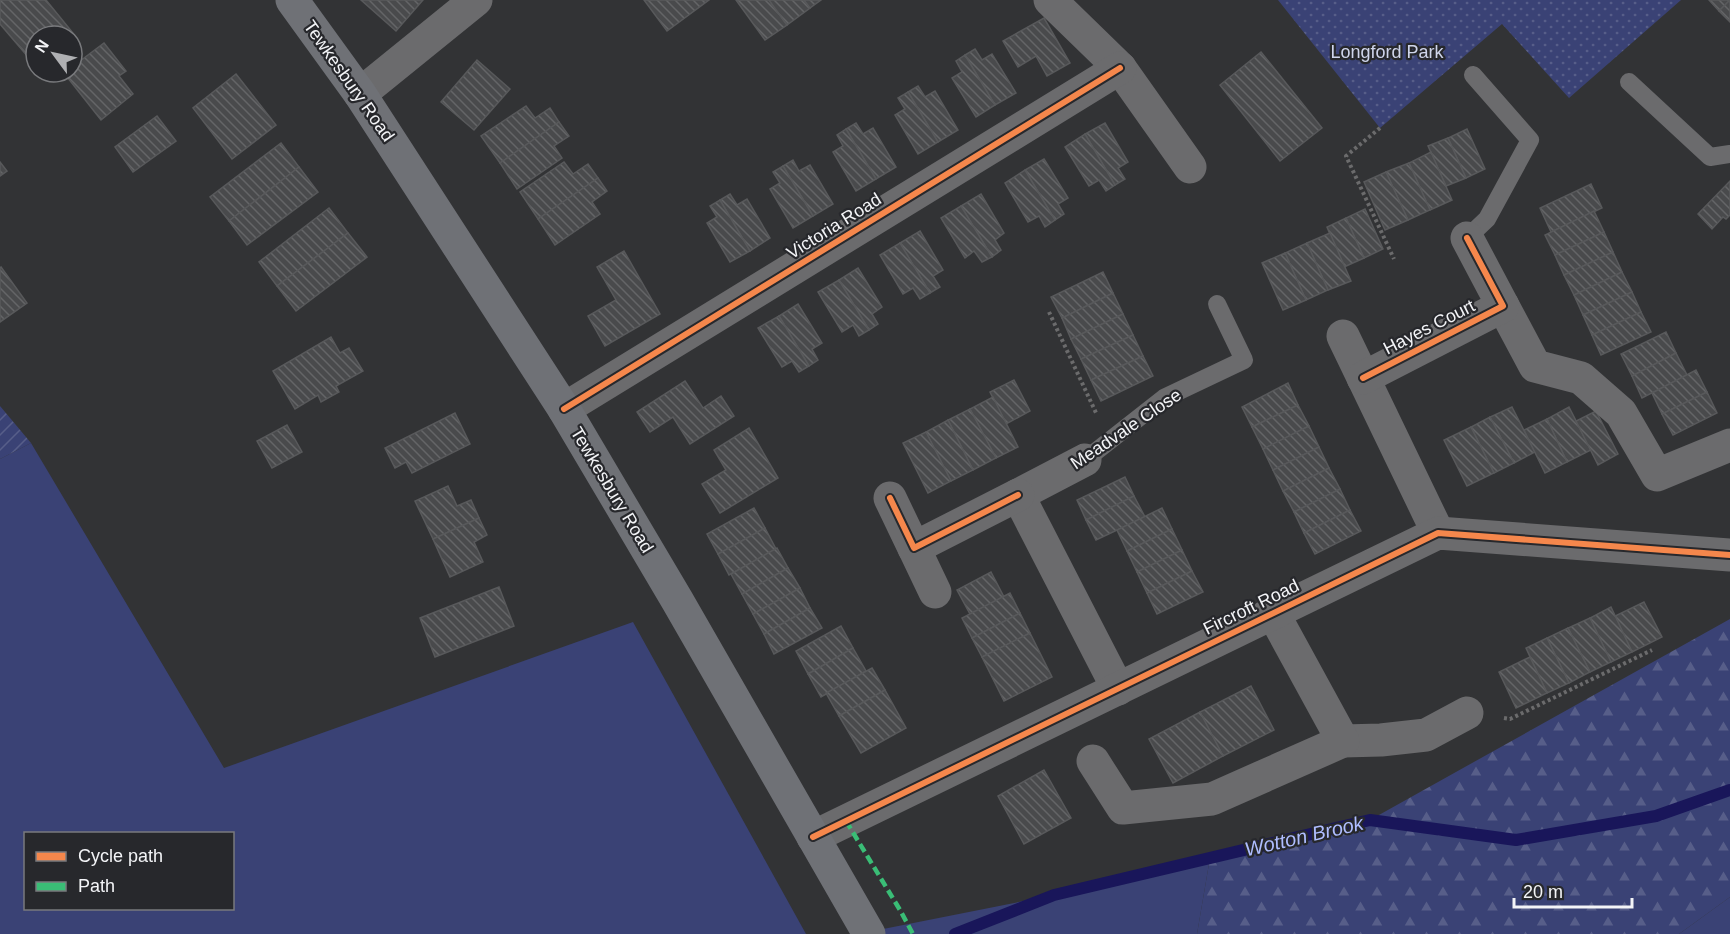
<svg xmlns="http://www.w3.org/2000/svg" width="1730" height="934" viewBox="0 0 1730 934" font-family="Helvetica,sans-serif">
  <defs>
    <pattern id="forest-firs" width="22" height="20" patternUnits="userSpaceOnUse" patternTransform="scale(1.5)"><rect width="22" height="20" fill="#3a4275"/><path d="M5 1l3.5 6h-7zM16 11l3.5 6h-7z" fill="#575e89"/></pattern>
    <pattern id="park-dots" width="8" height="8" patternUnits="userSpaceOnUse" patternTransform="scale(1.5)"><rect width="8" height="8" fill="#3a4275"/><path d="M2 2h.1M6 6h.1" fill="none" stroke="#575e89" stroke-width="1.8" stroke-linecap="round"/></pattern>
    <pattern id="garden-furrows" width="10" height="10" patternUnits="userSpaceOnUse" patternTransform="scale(1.5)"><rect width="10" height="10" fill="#3a4275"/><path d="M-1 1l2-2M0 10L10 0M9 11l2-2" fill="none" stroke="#575e89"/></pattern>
    <pattern id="building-back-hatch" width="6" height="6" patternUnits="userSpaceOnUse" patternTransform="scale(1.5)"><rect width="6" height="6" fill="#494a4c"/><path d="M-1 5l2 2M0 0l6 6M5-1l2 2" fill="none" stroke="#646567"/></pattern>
  </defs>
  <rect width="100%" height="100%" fill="#323335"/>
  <g fill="#3a4275" fill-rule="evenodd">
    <path d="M31,443L224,768L633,622L806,934H0V459ZM26,834H232V908H26Z"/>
    <path d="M1210,858L1197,934H869L868,932L1054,895Z"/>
    <path d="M1730,897V934H1679Z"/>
  </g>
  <path fill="url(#forest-firs)" d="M1730,619V897L1679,934H1197L1210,858L1370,820Z"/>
  <path fill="url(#park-dots)" d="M1278,0H1681L1569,98L1502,24L1380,128Z"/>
  <path fill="url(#garden-furrows)" d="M0,406L31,443L0,459Z"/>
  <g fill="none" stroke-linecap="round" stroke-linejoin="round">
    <path stroke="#19165a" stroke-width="12" d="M955,934L1054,895L1370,820L1516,840L1656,816L1730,790"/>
  </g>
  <g fill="url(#building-back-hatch)" stroke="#58595b" stroke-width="1.5">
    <path d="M0,0H46L73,33L69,36H36L35,65L0,24Z"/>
    <path d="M361,0H423L396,31Z"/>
    <path d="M644,0H709L667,31Z"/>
    <path d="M736,0H769L787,25L765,40Z"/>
    <path d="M769,0H804L810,8L787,25Z"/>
    <path d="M804,0H821L810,8Z"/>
    <path d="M1709,0H1730L1719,11Z"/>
    <path d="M1730,0V22L1719,11Z"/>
    <path d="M1044,18L1070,63L1047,76L1036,56L1018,67L1003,41Z"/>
    <path d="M104,43L126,71L119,76L133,94L101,120L64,73L72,72V67Z"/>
    <path d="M975,49L982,60L992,54L1016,93L995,105L965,55Z"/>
    <path d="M1261,52L1322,128L1280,161L1220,85Z"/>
    <path d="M965,55L995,105L976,117L952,78L962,72L956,61Z"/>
    <path d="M477,60L510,89L474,130L441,102Z"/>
    <path d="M236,74L276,125L232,159L193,108Z"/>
    <path d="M918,86L925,97L935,91L958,130L938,142L908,92Z"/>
    <path d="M908,92L938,142L918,154L895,115L905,109L898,98Z"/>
    <path d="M526,106L535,118L550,108L559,122L500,163L481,136Z"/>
    <path d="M157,116L176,141L133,172L115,147Z"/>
    <path d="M559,122L569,136L554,146L562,158L517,189L500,163Z"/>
    <path d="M856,123L863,134L873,128L896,167L876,179L846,129Z"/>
    <path d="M1105,123L1128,162L1118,168L1125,179L1115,185L1085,134Z"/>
    <path d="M846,129L876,179L856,191L833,152L843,146L837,135Z"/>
    <path d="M1467,129L1485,169L1466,178L1448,138Z"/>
    <path d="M1085,134L1115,185L1106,191L1099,180L1089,186L1065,147Z"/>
    <path d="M1448,138L1466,178L1446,186L1428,146Z"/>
    <path d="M281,143L299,167L229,221L210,197Z"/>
    <path d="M1431,152L1452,200L1430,210L1409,163Z"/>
    <path d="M1044,159L1068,198L1058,204L1064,214L1055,220L1025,170Z"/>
    <path d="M793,160L799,171L810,165L833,204L813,216L783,166Z"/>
    <path d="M0,162L7,171L0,176Z"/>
    <path d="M564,162L573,174L588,164L598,178L538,219L520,192Z"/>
    <path d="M1409,163L1430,210L1408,220L1386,172Z"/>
    <path d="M783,166L813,216L793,228L770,189L780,183L773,172Z"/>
    <path d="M299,167L318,192L247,245L229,221Z"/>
    <path d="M1025,170L1055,220L1045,227L1039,216L1028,222L1005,183Z"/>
    <path d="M1386,172L1408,220L1385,230L1364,182Z"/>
    <path d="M598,178L607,191L592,202L600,214L555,245L538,219Z"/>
    <path d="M1730,181V215L1726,219L1723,217L1712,229L1698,214Z"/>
    <path d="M1591,184L1602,208L1551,232L1540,208Z"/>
    <path d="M730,194L737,205L747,199L770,238L750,251L720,200Z"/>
    <path d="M981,194L1004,233L995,240L1001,250L992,257L961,206Z"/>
    <path d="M720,200L750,251L730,262L707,223L717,217L710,206Z"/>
    <path d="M961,206L992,257L982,262L974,251L965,258L941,218Z"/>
    <path d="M329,208L348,233L277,286L259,262Z"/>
    <path d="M1365,209L1383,249L1364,258L1346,218Z"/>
    <path d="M1594,211L1604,232L1555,255L1545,235Z"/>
    <path d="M1346,218L1364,258L1344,267L1327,227Z"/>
    <path d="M920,231L943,270L933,276L940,287L930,293L900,243Z"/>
    <path d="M1604,232L1613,252L1564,275L1555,255Z"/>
    <path d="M348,233L367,257L296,311L277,286Z"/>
    <path d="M1330,233L1351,281L1328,290L1307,243Z"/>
    <path d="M900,243L930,293L920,299L913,288L903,294L880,255Z"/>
    <path d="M1307,243L1328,290L1306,300L1285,253Z"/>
    <path d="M624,251L660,314L605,346L588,316L616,300L597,267Z"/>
    <path d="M1613,252L1622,272L1574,295L1564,275Z"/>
    <path d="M1285,253L1306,300L1283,310L1262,263Z"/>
    <path d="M1,267L27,303L0,322V268Z"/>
    <path d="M858,268L882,307L872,314L878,324L869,330L839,280Z"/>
    <path d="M1103,272L1113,293L1062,318L1051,297Z"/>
    <path d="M1622,272L1632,292L1583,315L1574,295Z"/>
    <path d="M839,280L869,330L859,336L853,325L842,332L818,292Z"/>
    <path d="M1632,292L1641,312L1592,335L1583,315Z"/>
    <path d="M1113,293L1123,314L1071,339L1062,318Z"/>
    <path d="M798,304L822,343L812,349L818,360L809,366L779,316Z"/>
    <path d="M1641,312L1651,332L1601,355L1592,335Z"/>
    <path d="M1123,314L1133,335L1081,359L1071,339Z"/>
    <path d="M779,316L809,366L799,372L792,361L782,367L758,328Z"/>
    <path d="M1666,332L1676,353L1632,376L1621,354Z"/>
    <path d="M1133,335L1143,356L1091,380L1081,359Z"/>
    <path d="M331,337L340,353L349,348L363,371L336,386L339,392L321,402L318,395L295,409L273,371Z"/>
    <path d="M1676,353L1687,375L1642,398L1632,376Z"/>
    <path d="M1143,356L1153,376L1101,401L1091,380Z"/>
    <path d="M1696,370L1707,392L1662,414L1652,393Z"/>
    <path d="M1014,380L1030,411L1006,424L990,392Z"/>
    <path d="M685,381L703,408L721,396L734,416L690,444L673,417L650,432L637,412Z"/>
    <path d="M1288,383L1298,405L1252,427L1242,407Z"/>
    <path d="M1707,392L1717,413L1673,435L1662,414Z"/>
    <path d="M993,397L1018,447L996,458L970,409Z"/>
    <path d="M1298,405L1309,426L1263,449L1252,427Z"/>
    <path d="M1512,407L1535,452L1514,463L1490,417Z"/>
    <path d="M1569,407L1591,450L1567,462L1547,419Z"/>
    <path d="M970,409L996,458L973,470L948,420Z"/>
    <path d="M1596,411L1618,454L1598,465L1576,421Z"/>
    <path d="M455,413L470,444L412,473L406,462L395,468L385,448Z"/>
    <path d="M1490,417L1514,463L1494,473L1471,427Z"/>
    <path d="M1547,419L1567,462L1545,473L1524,430Z"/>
    <path d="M948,420L973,470L951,481L926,432Z"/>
    <path d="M287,425L302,452L272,468L257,441Z"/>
    <path d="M1309,426L1319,447L1273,470L1263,449Z"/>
    <path d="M1471,427L1494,473L1467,486L1444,440Z"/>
    <path d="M749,428L778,478L720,513L702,484L726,470L714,450Z"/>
    <path d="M926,432L951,481L928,493L903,443Z"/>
    <path d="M1319,447L1329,468L1283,491L1273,470Z"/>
    <path d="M1329,468L1340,489L1294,512L1283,491Z"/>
    <path d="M1125,477L1134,496L1086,520L1077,500Z"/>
    <path d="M448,486L457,506L471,500L479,518L433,539L415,501Z"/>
    <path d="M1340,489L1350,510L1304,533L1294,512Z"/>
    <path d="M1134,496L1145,517L1096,540L1086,520Z"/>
    <path d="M754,508L765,528L718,554L707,534Z"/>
    <path d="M1162,508L1172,529L1127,551L1117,530Z"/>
    <path d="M1350,510L1361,531L1315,554L1304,533Z"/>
    <path d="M479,518L487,535L474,542L483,562L450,577L433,539Z"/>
    <path d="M765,528L776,549L729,575L718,554Z"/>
    <path d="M1172,529L1182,550L1137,572L1127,551Z"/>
    <path d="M777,548L788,568L742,594L731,574Z"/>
    <path d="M1182,550L1192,571L1147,593L1137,572Z"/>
    <path d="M788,568L800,588L753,614L742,594Z"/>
    <path d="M1192,571L1203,592L1157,614L1147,593Z"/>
    <path d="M991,572L1004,597L970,614L957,590Z"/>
    <path d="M499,587L514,626L435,657L420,618Z"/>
    <path d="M800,588L810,608L764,634L753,614Z"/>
    <path d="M1010,593L1020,613L972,638L962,618Z"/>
    <path d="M1644,602L1662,637L1632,652L1615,616Z"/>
    <path d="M1611,607L1632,652L1611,662L1590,618Z"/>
    <path d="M810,608L822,628L774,654L764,634Z"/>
    <path d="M1020,613L1030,633L982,657L972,638Z"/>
    <path d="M1590,618L1611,662L1590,672L1568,628Z"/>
    <path d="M841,626L853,648L808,674L796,651Z"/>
    <path d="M1568,628L1590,672L1569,683L1547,638Z"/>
    <path d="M1030,633L1052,677L1004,701L982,657Z"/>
    <path d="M1547,638L1569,683L1547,693L1526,648Z"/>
    <path d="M853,648L866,671L821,697L808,674Z"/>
    <path d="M1530,657L1547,693L1516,708L1499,672Z"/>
    <path d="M872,668L885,690L839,716L826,693Z"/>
    <path d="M1251,686L1274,730L1223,756L1200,712Z"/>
    <path d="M885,690L906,728L861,753L839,716Z"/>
    <path d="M1200,712L1223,756L1173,783L1149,739Z"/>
    <path d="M1044,770L1071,818L1024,844L998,796Z"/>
  </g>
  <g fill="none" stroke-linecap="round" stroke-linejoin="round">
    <g stroke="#6b6b6c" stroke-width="4" stroke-dasharray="3 3" stroke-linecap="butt">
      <path d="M1380,128L1346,156L1394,259"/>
      <path d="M1049,312L1097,415"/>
      <path d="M1504,718L1510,719L1652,650"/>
    </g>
    <g stroke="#6b6b6d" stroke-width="18">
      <path d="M1629,82L1710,157L1730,154"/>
      <path d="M1467,238L1487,219L1530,140L1473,75"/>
      <path d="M1085,460L1164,398L1244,360L1217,304"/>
    </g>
    <g stroke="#6b6b6d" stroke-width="33">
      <path d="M1050,0L1120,68L1190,167"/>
      <path d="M360,94L476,0"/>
      <path d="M1503,306L1535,366L1581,378L1621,413L1657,475L1730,445"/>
      <path d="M1343,336L1438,533"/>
      <path d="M1363,378L1503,306L1467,238"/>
      <path d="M564,409L1120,68"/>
      <path d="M1085,460L1018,495L1118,689"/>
      <path d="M890,498L914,548L1018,495"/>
      <path d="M914,548L935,592"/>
      <path d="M1343,741L1381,740L1426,735L1467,713"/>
      <path d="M1093,761L1123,808L1212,799L1343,741L1273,613"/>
      <path d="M813,837L1438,533L1730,555"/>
    </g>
    <path stroke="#6f7176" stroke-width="33" d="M292,0L360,94L564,409L677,600L869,934"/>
    <path stroke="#3abd76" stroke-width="4.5" stroke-dasharray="9 4.5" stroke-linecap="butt" d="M846,821L900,910L913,934"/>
    <defs>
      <g id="cycleway">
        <path d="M1363,378L1503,306L1467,238"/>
        <path d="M564,409L1120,68"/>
        <path d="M890,498L914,548L1018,495"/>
        <path d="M813,837L1438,533L1730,555"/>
      </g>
    </defs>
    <use href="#cycleway" stroke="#27282c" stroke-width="10"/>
    <use href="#cycleway" stroke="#f5874c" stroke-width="6"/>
  </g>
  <g text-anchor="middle" stroke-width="4.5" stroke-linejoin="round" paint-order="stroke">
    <g font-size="18" fill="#cfd5eb" stroke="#27282c">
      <text x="1387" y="58">Longford Park</text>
    </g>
    <g font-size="18" fill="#f3f4f7" stroke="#27282c">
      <text transform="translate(349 81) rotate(55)" y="6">Tewkesbury Road</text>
      <text transform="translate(834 226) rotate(-32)" y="6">Victoria Road</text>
      <text transform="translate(1429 327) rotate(-27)" y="6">Hayes Court</text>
      <text transform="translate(1126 429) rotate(-34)" y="6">Meadvale Close</text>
      <text transform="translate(612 490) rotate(59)" y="6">Tewkesbury Road</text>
      <text transform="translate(1251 607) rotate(-26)" y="6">Fircroft Road</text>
    </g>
    <g font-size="20" font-style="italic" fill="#afbdff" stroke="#27282c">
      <text transform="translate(1304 836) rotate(-13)" y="7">Wotton Brook</text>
    </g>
  </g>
  <rect x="24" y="832" width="210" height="78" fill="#27282c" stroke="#797a7d" stroke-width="1.5"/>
  <rect x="36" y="852" width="30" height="9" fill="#f5874c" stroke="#797a7d" stroke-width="1.5"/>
  <text x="78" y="862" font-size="18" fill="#f3f4f7">Cycle path</text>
  <rect x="36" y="882" width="30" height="9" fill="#3abd76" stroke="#797a7d" stroke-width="1.5"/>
  <text x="78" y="892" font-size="18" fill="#f3f4f7">Path</text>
  <g transform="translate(54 54) rotate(303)"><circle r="28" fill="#27282c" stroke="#797a7d" stroke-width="1.5"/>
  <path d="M0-4.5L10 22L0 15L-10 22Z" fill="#afb0b3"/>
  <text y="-9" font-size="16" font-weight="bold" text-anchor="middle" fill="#f3f4f7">N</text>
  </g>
  <path d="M1514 898v9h118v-9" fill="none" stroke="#f3f4f7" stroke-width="3"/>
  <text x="1523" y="898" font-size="18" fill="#f3f4f7" stroke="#27282c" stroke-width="4.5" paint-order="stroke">20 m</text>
</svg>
